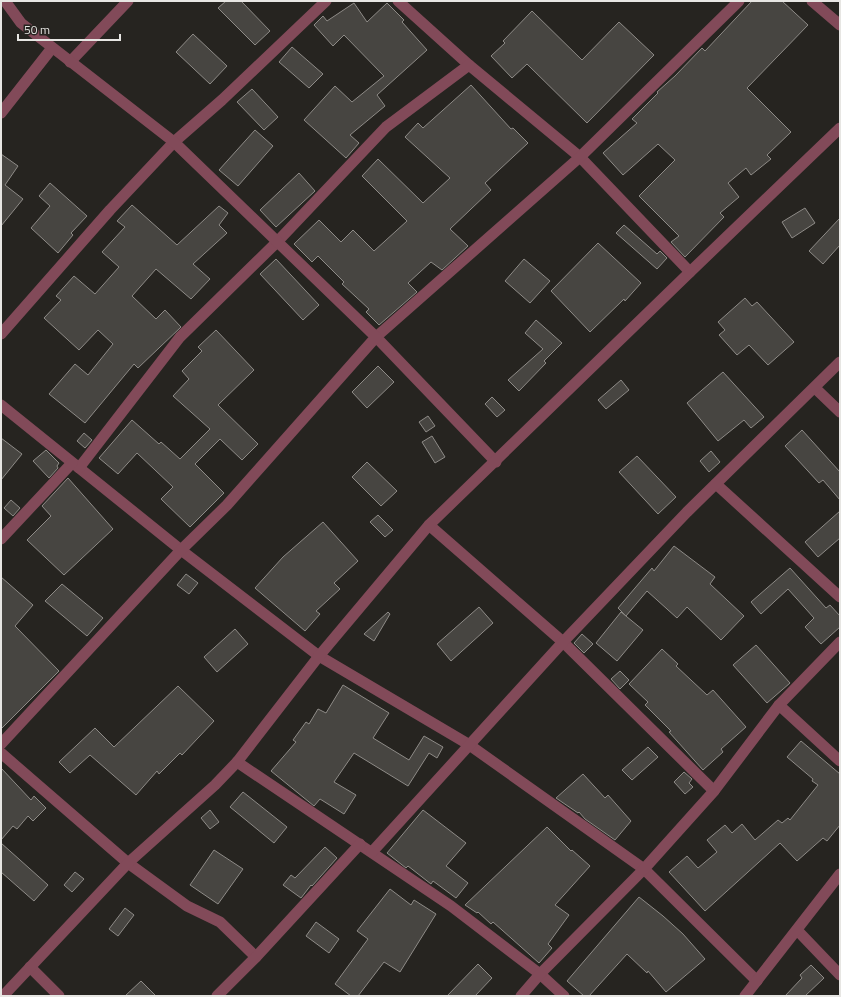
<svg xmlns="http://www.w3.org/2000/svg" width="841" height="997" viewBox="0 0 841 997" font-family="'Titillium Web',sans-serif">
  <rect width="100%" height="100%" fill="#262420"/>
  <g fill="#474541" stroke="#8e8b87">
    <path d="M226,1H241L270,31L255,45L218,8Z"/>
    <path d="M752,1H782L808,25L747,88L791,132L767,155L771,159L751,175L746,168L728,183L739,197L720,213L724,217L685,257L671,242L679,236L639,196L675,160L658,144L623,175L603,153L637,123L632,119L658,93L657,92L675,76L702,48L705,51Z"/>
    <path d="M354,3L367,22L387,3L404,20L402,22L427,50L377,95L385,106L350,135L359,143L346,158L304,120L335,86L352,102L384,76L344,35L333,46L314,25L323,16L327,21Z"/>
    <path d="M532,11L582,60L619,22L654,55L587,123L527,64L512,78L491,56L505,43L503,41Z"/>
    <path d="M193,34L227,66L210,84L176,52Z"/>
    <path d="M292,47L323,74L309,88L279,62Z"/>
    <path d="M471,85L511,129L513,128L528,143L485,183L491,190L450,229L468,246L442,270L431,262L408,283L417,292L379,325L366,312L369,309L342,284L344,282L318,256L312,262L294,244L319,220L341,242L353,230L374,251L407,221L362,176L378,159L423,203L450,178L405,137L418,123L423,128Z"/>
    <path d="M252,89L278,117L264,130L237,102Z"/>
    <path d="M255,130L273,146L238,186L219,170Z"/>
    <path d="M1,154L18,166L5,185L23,199L1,226Z"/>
    <path d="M299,173L315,191L276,227L260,210Z"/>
    <path d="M50,183L87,216L71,233L73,235L58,253L31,228L50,206L39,196Z"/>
    <path d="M132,205L177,245L219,206L228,213L219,225L227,233L193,264L210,279L191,299L156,269L132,296L156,319L165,310L181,327L138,368L134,364L85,423L49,394L75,364L88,375L113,344L98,330L79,350L44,318L61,300L56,296L74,276L95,294L119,267L102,252L125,227L117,221Z"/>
    <path d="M805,208L815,223L792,238L782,222Z"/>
    <path d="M840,218V245L823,264L809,251Z"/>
    <path d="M624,225L657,254L660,251L667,258L657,269L616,233Z"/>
    <path d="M598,243L641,283L625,301L624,299L590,332L551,291Z"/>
    <path d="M276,259L319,305L303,320L260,274Z"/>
    <path d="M524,259L550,281L530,303L505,281Z"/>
    <path d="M745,298L752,306L757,302L794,342L768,365L749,345L737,355L719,335L725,330L718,322Z"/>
    <path d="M536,320L562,343L544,361L546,363L519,391L508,380L543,349L525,333Z"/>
    <path d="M216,330L254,370L218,405L258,444L242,460L220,439L195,464L224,493L190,527L161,499L173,487L137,453L118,474L99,458L132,420L159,444L161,442L180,459L210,429L173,396L189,379L182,371L202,351L198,347Z"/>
    <path d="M378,366L394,382L367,408L352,392Z"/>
    <path d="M723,372L764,417L751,428L744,420L718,441L687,403Z"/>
    <path d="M621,380L629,390L606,409L598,400Z"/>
    <path d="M492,397L505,410L497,417L485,404Z"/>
    <path d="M428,416L435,426L426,432L419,422Z"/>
    <path d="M802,430L840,472V500L823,480L819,483L785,446Z"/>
    <path d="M84,433L92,440L85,448L77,441Z"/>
    <path d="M432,436L445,457L435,463L422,442Z"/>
    <path d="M1,438L22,454L1,480Z"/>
    <path d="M46,450L59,463L57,466L58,468L49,478L33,461Z"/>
    <path d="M711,451L720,462L709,472L700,461Z"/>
    <path d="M637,456L676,497L658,514L619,472Z"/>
    <path d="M367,462L397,491L381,506L352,477Z"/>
    <path d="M68,478L113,529L64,575L27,540L51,516L42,506Z"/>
    <path d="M11,500L20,508L13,516L4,508Z"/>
    <path d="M840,511V538L818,557L805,542Z"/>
    <path d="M378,515L393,530L385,537L370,522Z"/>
    <path d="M323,522L358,561L334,583L340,589L316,611L320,614L305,631L255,588L283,557Z"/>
    <path d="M674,546L715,577L710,584L744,616L721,640L687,607L677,618L647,591L626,616L618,608L652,568L654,571Z"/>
    <path d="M790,568L826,608L830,605L840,616V627L821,644L805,627L814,618L788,589L761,614L751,602Z"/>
    <path d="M186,574L198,583L189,594L177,585Z"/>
    <path d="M1,577L33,605L15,626L59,671L1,729Z"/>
    <path d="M62,584L103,618L87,636L45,601Z"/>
    <path d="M479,607L493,623L451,661L437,644Z"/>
    <path d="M388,612L390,614L374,641L364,634Z"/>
    <path d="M621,612L643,630L617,661L596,643Z"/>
    <path d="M235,629L248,644L217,672L204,657Z"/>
    <path d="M582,634L593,644L584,653L574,643Z"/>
    <path d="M756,645L790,683L767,703L733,665Z"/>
    <path d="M662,649L678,664L676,666L707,695L713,690L746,727L721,749L723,752L703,770L669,732L671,731L645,705L648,702L629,684Z"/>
    <path d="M620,671L629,680L620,689L611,679Z"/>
    <path d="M343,685L389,713L373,738L409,760L424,736L443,747L437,758L429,753L408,786L354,753L334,782L356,795L344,814L320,799L314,806L271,771L296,742L293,740L306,722L309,724L318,709L326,713Z"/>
    <path d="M178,686L214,721L182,755L180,753L159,774L157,771L136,795L90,755L70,773L59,762L95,728L114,747Z"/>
    <path d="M801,741L840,774V825L827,841L823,838L797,861L780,843L705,911L669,872L687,856L698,868L717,852L707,840L725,825L732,833L742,824L755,840L778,820L782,823L788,818L790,820L818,785L812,781L813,779L787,757Z"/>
    <path d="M648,747L658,757L632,780L622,770Z"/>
    <path d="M1,768L31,800L34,796L46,808L33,821L28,816L17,829L13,826L1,840Z"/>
    <path d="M684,772L692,779L689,783L693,787L685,794L674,782Z"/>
    <path d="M583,774L605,798L608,795L631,821L615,840L585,819L579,812L578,813L556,798Z"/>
    <path d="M243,792L287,827L274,843L230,807Z"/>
    <path d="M210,810L219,822L210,829L201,818Z"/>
    <path d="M423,810L466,843L446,866L468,883L456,898L433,881L431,884L408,866L406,868L387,853Z"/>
    <path d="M547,827L571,851L572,850L590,866L555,905L569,915L548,944L552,948L539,963L493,922L491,924L478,912L477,913L465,905Z"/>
    <path d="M1,843L48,885L34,901L1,872Z"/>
    <path d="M325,847L337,858L312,886L311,885L301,898L283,885L291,875L295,878Z"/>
    <path d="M214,850L243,869L218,904L190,885Z"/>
    <path d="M75,872L84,879L72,892L64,885Z"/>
    <path d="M390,889L411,905L414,900L436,914L400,972L384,962L358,996H351L335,984L368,939L357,931Z"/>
    <path d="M639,897L663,916L683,934L705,959L666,992L648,971L647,973L627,954L589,996H584L567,981Z"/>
    <path d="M125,908L134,915L118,936L109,929Z"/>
    <path d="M316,922L339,939L329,953L306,936Z"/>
    <path d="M478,964L492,978L475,996H447Z"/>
    <path d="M811,965L824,978L805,996H785L802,978L800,975Z"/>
    <path d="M141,981L156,996H125Z"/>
  </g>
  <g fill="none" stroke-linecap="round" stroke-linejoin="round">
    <g stroke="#824a59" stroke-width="11">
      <path d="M398,1L469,65L580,157L690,272"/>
      <path d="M812,1L840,25"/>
      <path d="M70,62L128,1"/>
      <path d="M1,113L52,48"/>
      <path d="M1,334L110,210L174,142L222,100L326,1"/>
      <path d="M815,388L840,412"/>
      <path d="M1,405L181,550L319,656L468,744L644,869L757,981"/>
      <path d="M496,462L376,337L580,157L739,1"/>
      <path d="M79,468L180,337L277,242L386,127L469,65"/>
      <path d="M716,484L840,597"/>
      <path d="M429,525L563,642L714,791"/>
      <path d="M1,539L72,463"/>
      <path d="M779,705L840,761"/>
      <path d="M1,744L181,550L227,505L376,337L174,142L21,23L5,1"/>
      <path d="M1,753L128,863L187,906L220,922L256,957"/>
      <path d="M237,762L451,906L540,974L564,996"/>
      <path d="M372,852L563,642L687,512L840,362"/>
      <path d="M797,930L840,975"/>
      <path d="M30,967L59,996"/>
      <path d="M3,996L128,863L215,785L237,762L319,656L429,525L690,272L840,128"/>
      <path d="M217,996L256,957L360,844"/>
      <path d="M521,996L540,974L644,869L714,791L779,705L840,642"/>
      <path d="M745,996L840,874"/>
    </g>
  </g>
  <rect width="841" height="997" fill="none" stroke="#e7e6e3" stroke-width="4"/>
  <path d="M18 34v6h102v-6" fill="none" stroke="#e7e6e3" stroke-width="2"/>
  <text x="24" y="34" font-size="12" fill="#e7e6e3" stroke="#262420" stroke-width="3" paint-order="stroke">50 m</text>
</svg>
